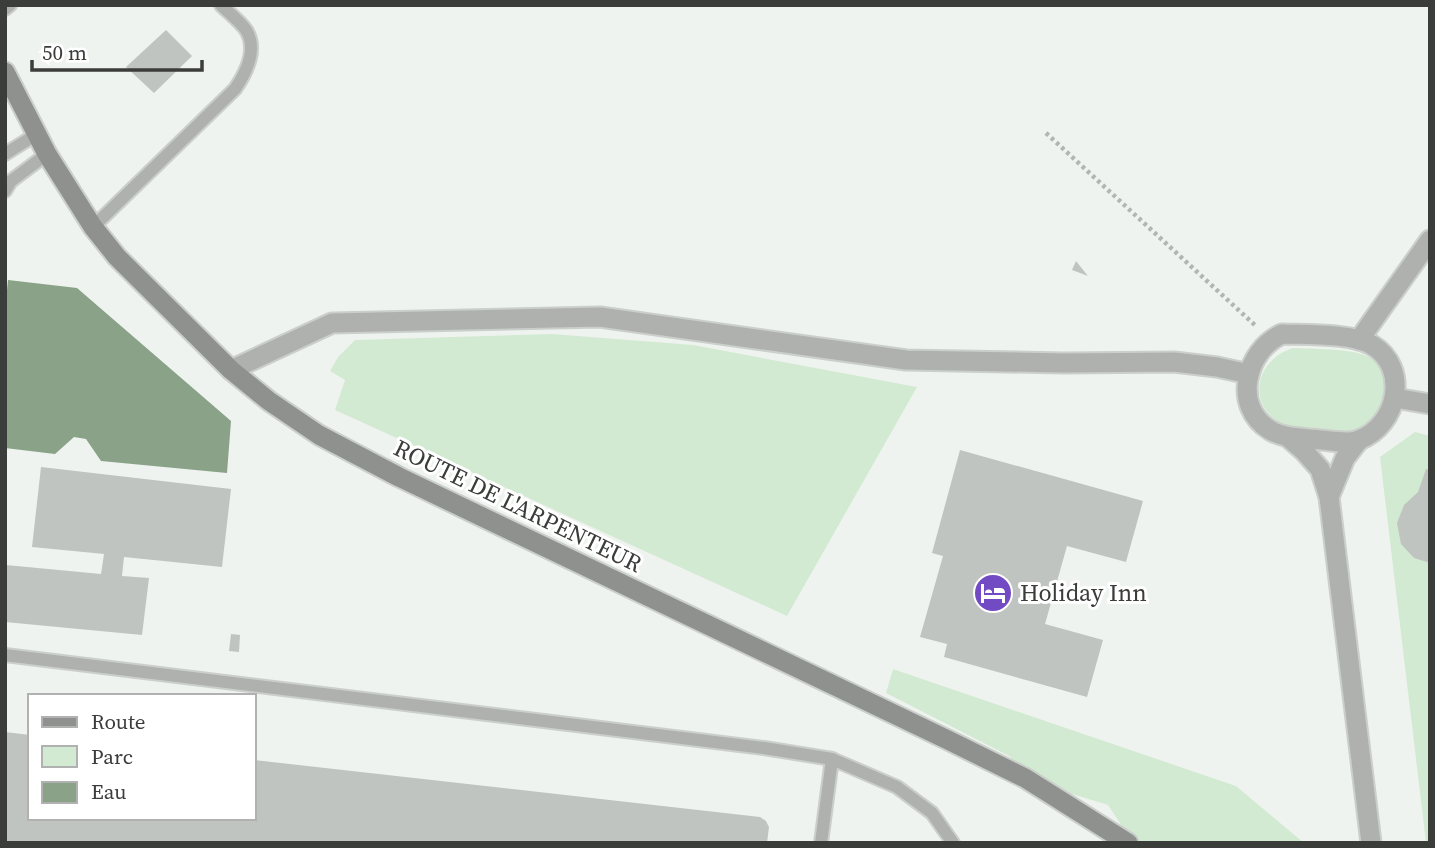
<svg xmlns="http://www.w3.org/2000/svg" width="1435" height="848" viewBox="0 0 1435 848" font-family="'Source Serif 4',serif">
  <rect width="100%" height="100%" fill="#eff3ef"/>
  <g fill="#d3ead2">
    <path d="M552,334L693,345L917,387L787,616L335,410L345,380L330,371L338,357L355,340Z"/>
    <path d="M1293,348C1312,349 1353,348 1369,357C1402,376 1383,426 1349,431L1290,428C1247,412 1250,362 1293,348Z"/>
    <path d="M1415,432L1430,436V843H1426L1380,457Z"/>
    <path d="M893,669L1236,786L1304,843H1133L1108,805L1072,794L1035,779L1009,756L886,693Z"/>
  </g>
  <path fill="#89a288" d="M8,280L77,288L231,421L227,473L101,461L86,439L74,437L55,454L5,448V310Z"/>
  <g fill="#c0c4c0">
    <path d="M166,30L192,56L154,93L126,67Z"/>
    <path d="M1076,261L1088,276L1072,270Z"/>
    <path d="M960,450L1143,501L1126,562L1067,546L1045,624L1103,640L1087,697L944,657L947,644L920,637L943,556L932,553Z"/>
    <path d="M41,467L231,489L222,567L124,557L122,576L149,578L142,635L5,622L6,565L101,574L104,554L32,547Z"/>
    <path d="M1426,469L1430,470V563L1414,558L1401,544L1397,523L1404,505L1418,492Z"/>
    <path d="M231,634L240,635L239,652L229,651Z"/>
    <path d="M5,732L30,735V818H254V760L760,817L766,821L769,827L767,843H5Z"/>
  </g>
  <g fill="none" stroke-linecap="round" stroke-linejoin="round">
    <defs>
      <g id="service">
        <path d="M5,9L10,5"/>
        <path d="M5,154L37,134"/>
        <path d="M5,191L11,181L47,154"/>
        <path d="M93,227L235,89C246,73 258,49 246,30C240,21 229,13 221,5"/>
        <path d="M5,655L764,748L832,759L897,787L932,813L953,843"/>
        <path d="M821,843L832,759"/>
      </g>
      <g id="minor">
        <path d="M1359,340L1430,240"/>
        <path d="M1288,437L1304,451L1320,469L1329,497L1371,843"/>
        <path d="M1329,497L1345,458L1359,440"/>
      </g>
      <g id="tertiary">
        <path d="M1282,334C1306,335 1351,333 1372,345C1410,368 1398,425 1359,440C1349,444 1333,441 1322,440C1305,438 1284,439 1270,430C1232,407 1245,351 1282,334Z"/>
        <path d="M231,370L332,323L600,317L906,360L1064,363L1174,362L1217,367L1249,374"/>
        <path d="M1395,398L1430,404"/>
      </g>
      <path id="secondary" d="M5,72L47,154L93,227L117,257L231,370L269,401L319,435L399,477L948,740L1025,778L1128,843"/>
    </defs>
    <use href="#service" stroke="#cbcfcb" stroke-width="16"/>
    <use href="#minor" stroke="#cbcfcb" stroke-width="23"/>
    <use href="#tertiary" stroke="#cbcfcb" stroke-width="23"/>
    <use href="#secondary" stroke="#cbcfcb" stroke-width="23"/>
    <path stroke="#b2b5b2" stroke-width="4.5" stroke-dasharray="3.5 3.5" stroke-linecap="butt" d="M1046,133L1257,327"/>
    <use href="#service" stroke="#afb1af" stroke-width="12"/>
    <use href="#minor" stroke="#afb1af" stroke-width="19"/>
    <use href="#tertiary" stroke="#afb1af" stroke-width="19"/>
    <use href="#secondary" stroke="#8e918e" stroke-width="19"/>
  </g>
  <defs>
    <symbol id="hotel-disc" viewBox="-11 -11 22 22"><circle r="9.5" fill="#724bc4" stroke="#fff"/><path d="M-6-4.5h1.5V1H6V5H4.5V3h-9V5H-6ZM-4 0a1.8 1.8 0 1 1 3.6 0ZM.5 0V-2.5h3Q6-2.5 6 0Z" fill="#fff"/></symbol>
  </defs>
  <g fill-rule="evenodd">
    <use href="#hotel-disc" x="971" y="571" width="44" height="44"/>
  </g>
  <g text-anchor="middle" stroke-width="6" stroke-linejoin="round" paint-order="stroke">
    <g font-size="24" fill="#3b3d3b" stroke="#fff">
      <text transform="translate(518 506) rotate(26)" y="8">ROUTE DE L'ARPENTEUR</text>
    </g>
    <g font-size="24" fill="#3b3d3b" stroke="#fff" text-anchor="start">
      <text x="1020" y="601">Holiday Inn</text>
    </g>
  </g>
  <rect width="1435" height="848" fill="none" stroke="#3b3d3b" stroke-width="14"/>
  <rect x="28" y="694" width="228" height="126" fill="#ffffff" stroke="#b1b1b1" stroke-width="2"/>
  <rect x="42" y="717" width="35" height="10" fill="#8e918e" stroke="#b1b1b1" stroke-width="2"/>
  <text x="91" y="729" font-size="21" fill="#3b3d3b">Route</text>
  <rect x="42" y="746" width="35" height="21" fill="#d3ead2" stroke="#b1b1b1" stroke-width="2"/>
  <text x="91" y="764" font-size="21" fill="#3b3d3b">Parc</text>
  <rect x="42" y="782" width="35" height="21" fill="#89a288" stroke="#b1b1b1" stroke-width="2"/>
  <text x="91" y="799" font-size="21" fill="#3b3d3b">Eau</text>
  <path d="M32 60v10h170v-10" fill="none" stroke="#3b3d3b" stroke-width="3.5"/>
  <text x="42" y="60" font-size="21" fill="#3b3d3b" stroke="#ffffff" stroke-width="5" paint-order="stroke">50 m</text>
</svg>
